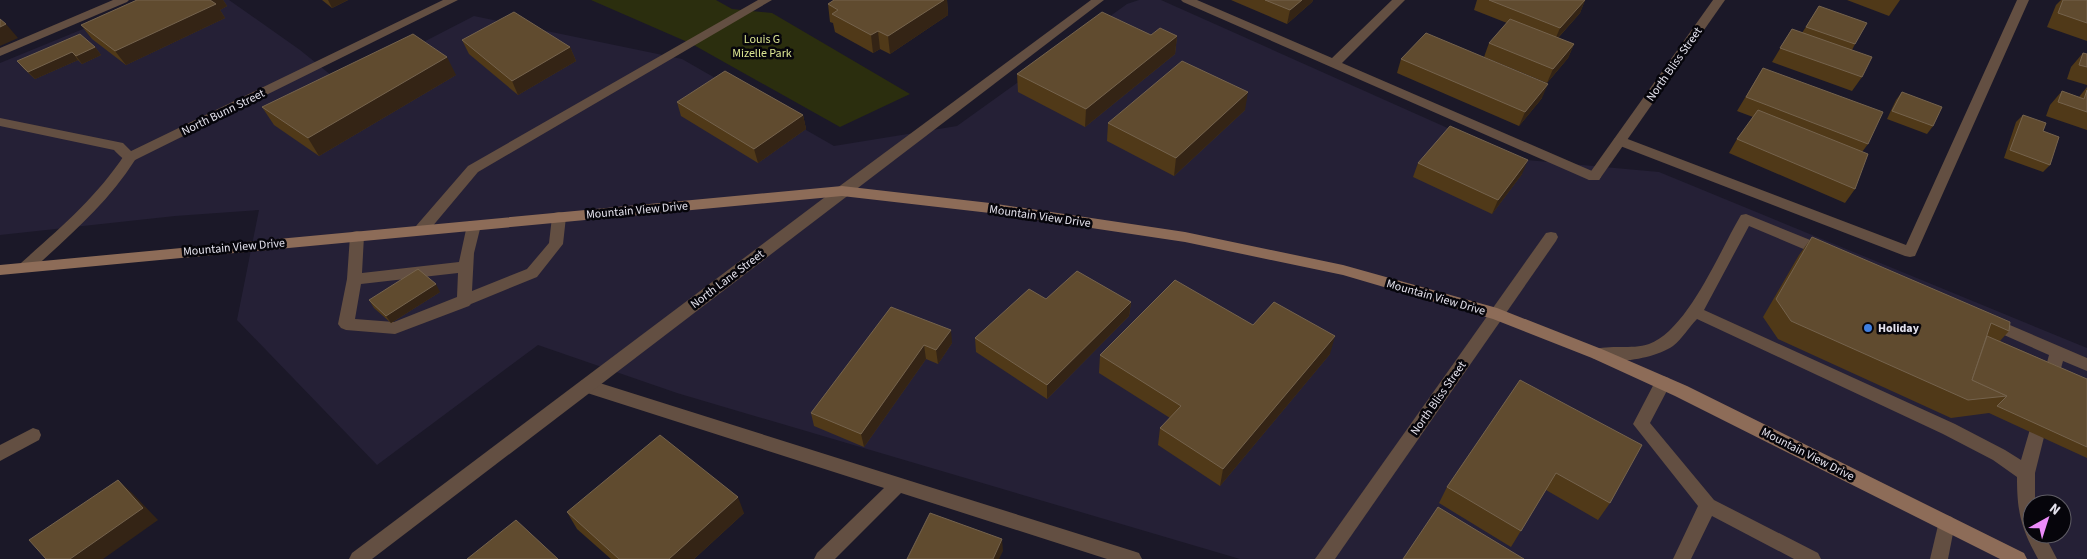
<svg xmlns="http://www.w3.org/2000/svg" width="2087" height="559" viewBox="0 0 2087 559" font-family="'Source Sans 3',sans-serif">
  <rect width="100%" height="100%" fill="#1b1828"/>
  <path fill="#252036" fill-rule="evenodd" d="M154,0H229L300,50L342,84L474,16L682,59L834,146L957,126L1127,4L1139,0H1161L1517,159L1659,172L2087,348V559H1240L677,393L538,345L377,465L237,320L259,210L175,216L0,235V63ZM2032,504H2062V534H2032Z"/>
  <path fill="#2b2e0e" d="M591,0H716L732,9L772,13L910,94L840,127L692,44Z"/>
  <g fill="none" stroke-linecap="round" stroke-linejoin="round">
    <g fill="#634f42" fill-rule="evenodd">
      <path d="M113,0H129L127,2L0,56V48Z"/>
      <path d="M758,0H772L478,172L426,234L421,235L416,234L414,230L416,226L468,166Z"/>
      <path d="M1181,0H1197L1332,58L1392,0H1405L1342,63L1599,174L1601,177L1599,180H1589L1183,2Z"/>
      <path d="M2017,0H2029L1915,256L1910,257L1905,256L1615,144L1613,141L1615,138H1625L1906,245Z"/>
      <path d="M0,118L123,143L137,157L135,160C125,163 120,156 114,150L0,126Z"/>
      <path d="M559,212L564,213L566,217L563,244L537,277L471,304L469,306L395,334L346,330L341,328L338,324L347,279L350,236L352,232L357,231L362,232L364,236L362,273L459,262L467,225L469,221H479L481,225L474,253L472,291L527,269L549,243L552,217L554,213ZM458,273L457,297L394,322L355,319L361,284Z"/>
      <path d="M1746,214L1830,248L1832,252L1830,256L1825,257L1820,256L1749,226L1704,310L1955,424L2005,450L2021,460L2035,412L2041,410L2047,412L2049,417L2035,473V504H2032V534H2044L2057,559H2038C2021,528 2017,512 2017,477L1993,460L1943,434L1697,319C1688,328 1683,338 1673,346C1654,359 1614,365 1592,358L1590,354L1592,350C1610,344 1631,350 1649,344C1688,330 1720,250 1741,215Z"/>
      <path d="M1991,317L2087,358V371L2063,361L2055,390L2049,392L2043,390L2041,385L2049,355L1986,327L1983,323L1986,319Z"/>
      <path d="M1663,376L1669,378L1671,383L1650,423L1714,500L1818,553L1821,559H1794L1712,516L1691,559H1673L1698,506L1633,424L1657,378Z"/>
      <path d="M587,379L1133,551L1139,553L1142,559H1107L901,493L835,559H814L817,553L884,488L581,391L579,386L581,381Z"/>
      <path d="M33,428L39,430L41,435L39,440L0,461V445Z"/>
      <path d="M1946,515L1952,517L1955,523L1948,559H1930L1940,517Z"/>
    </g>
    <g fill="#634f42" fill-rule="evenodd">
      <path d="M443,0H458L135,160C107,204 69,236 31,271L26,272L21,271L19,267L21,263C59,229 97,197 125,154Z"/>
      <path d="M1091,0H1104L372,559H349L352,553L837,188Z"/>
      <path d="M1713,0H1725L1599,180H1589L1587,177L1589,174Z"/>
      <path d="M1551,232L1556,233L1558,237L1556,241L1335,559H1315L1546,233Z"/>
    </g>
    <path fill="#8d6c58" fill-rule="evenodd" d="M842,186L990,203L1185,232L1343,265L1497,308L1604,350L1687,386L2024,553L2027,559H2000L1675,396L1592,358L1493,319L1343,275L1185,242L990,213L842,196L0,275V265Z"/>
  </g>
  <g fill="#503918">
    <path d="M137,0H223L227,6L220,10L225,18L126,65L92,39L81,25Z"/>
    <path d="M322,0H348L332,8Z"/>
    <path d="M834,0H947L948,15L890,54L880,49L873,53L835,32L833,23L830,22L828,4Z"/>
    <path d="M1231,0H1313L1312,2L1287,24Z"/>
    <path d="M1477,0H1585L1580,13L1558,38L1574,44L1568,58L1547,83L1484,57L1489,43L1507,23L1474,10Z"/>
    <path d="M1847,0H1900L1889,16Z"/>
    <path d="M2061,0H2087V41L2047,27L2056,5Z"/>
    <path d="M1819,6L1855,44L1852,50L1862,77L1852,91L1772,62L1792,29L1802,33Z"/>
    <path d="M1151,35L1177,36L1175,54L1085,127L1018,92L1017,74Z"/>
    <path d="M462,40L570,47L576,61L518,95L469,54Z"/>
    <path d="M95,47L101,55L82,64L78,60L35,79L24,69L17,61Z"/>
    <path d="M2083,53L2087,54V85L2067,79L2071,67Z"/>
    <path d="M1401,59L1542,98L1519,126L1397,73Z"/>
    <path d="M1763,68L1868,144L1862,152L1855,189L1845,203L1729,153L1737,139L1753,117L1737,111Z"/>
    <path d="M456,75L319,156L274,125L262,107Z"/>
    <path d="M2087,87V130L2046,116L2050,105L2062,91L2079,97Z"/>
    <path d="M1902,92L1933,126L1927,134L1887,119L1896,100Z"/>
    <path d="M677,102L803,115L806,129L758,163L681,116Z"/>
    <path d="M1245,110L1174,176L1107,141L1108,123Z"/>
    <path d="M2023,115L2043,131L2050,165L2043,172L2004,158L2016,122Z"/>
    <path d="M1418,163L1522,174L1492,214L1413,177Z"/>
    <path d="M1812,237L2009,331L2000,341L2087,379V458L1989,413L1951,418L1778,339L1763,317L1799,255Z"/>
    <path d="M440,292L391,323L374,308L369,300Z"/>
    <path d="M1046,299L1131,302L1129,316L1047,399L976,352L975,338Z"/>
    <path d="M891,307L952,343L938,364L926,359L864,447L814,426L811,413Z"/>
    <path d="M1253,325L1330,354L1220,486L1158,445L1160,428L1170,418L1099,373L1100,355Z"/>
    <path d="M1520,380L1610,503L1598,520L1546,490L1511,547L1439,503L1447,487Z"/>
    <path d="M567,512L744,513L694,559H611L577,529Z"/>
  </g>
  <g fill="#342415">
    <path d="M208,0H223L227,6L220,10L225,18L126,65L115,51Z"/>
    <path d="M328,0H348L332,8Z"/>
    <path d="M944,0H947L948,15L890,54L888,36Z"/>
    <path d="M1302,0H1313L1312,2L1287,24L1290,10Z"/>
    <path d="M1585,0L1580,13L1554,42L1560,28Z"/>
    <path d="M6,24L18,38L0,46V27Z"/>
    <path d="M878,31L880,49L873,53L871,35Z"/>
    <path d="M1177,36L1175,54L1085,127L1086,109Z"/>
    <path d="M1574,44L1568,58L1547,83L1553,69Z"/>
    <path d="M95,47L101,55L82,64L76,56Z"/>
    <path d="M570,47L576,61L518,95L512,81Z"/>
    <path d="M72,52L78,60L35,79L28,72Z"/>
    <path d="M447,57L456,75L319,156L308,138Z"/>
    <path d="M1548,84L1542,98L1519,126L1525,112Z"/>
    <path d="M1248,92L1245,110L1174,176L1176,158Z"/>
    <path d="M803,115L806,129L758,163L754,149Z"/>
    <path d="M1528,160L1522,174L1492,214L1498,200Z"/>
    <path d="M436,284L440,292L391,323L386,316Z"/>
    <path d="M1131,302L1129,316L1047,399V385Z"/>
    <path d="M951,330L952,343L938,364L936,350Z"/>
    <path d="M1335,336L1330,354L1220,486L1223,469Z"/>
    <path d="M924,345L926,359L864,447L861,434Z"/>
    <path d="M118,480L132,493L158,520L103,559H70Z"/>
    <path d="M738,497L744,513L694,559H669Z"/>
    <path d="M1002,539L1003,551L999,559H993Z"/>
  </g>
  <g fill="#604b2f" stroke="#75634d">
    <path d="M137,0H210L216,4L115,51L81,25Z"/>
    <path d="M834,0H944L888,36L878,31L871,35L832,14L838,10L828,4Z"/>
    <path d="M1265,0H1302L1290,10Z"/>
    <path d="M1489,0H1585L1560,28Z"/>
    <path d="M2063,0H2087V23L2058,13Z"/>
    <path d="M1819,6L1867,23L1855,44L1806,27Z"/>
    <path d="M514,12L570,47L512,81L462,40Z"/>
    <path d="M1102,12L1151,35L1160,28L1177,36L1086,109L1017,74Z"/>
    <path d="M0,19L6,24L0,27Z"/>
    <path d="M1510,19L1574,44L1553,69L1489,43Z"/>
    <path d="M1792,29L1872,57L1862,77L1780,48Z"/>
    <path d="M1426,33L1548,84L1525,112L1401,59Z"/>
    <path d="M80,34L95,47L76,56L72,52L28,72L17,61Z"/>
    <path d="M413,34L447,57L308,138L262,107Z"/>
    <path d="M2083,53L2087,54V67L2079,65Z"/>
    <path d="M1182,61L1248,92L1176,158L1108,123Z"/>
    <path d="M1763,68L1883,112L1868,144L1746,97Z"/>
    <path d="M725,71L803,115L754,149L677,102Z"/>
    <path d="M2087,90V112L2058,102L2062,91L2084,99Z"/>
    <path d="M1902,92L1942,107L1933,126L1892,111Z"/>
    <path d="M1758,110L1868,154L1855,189L1737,139Z"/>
    <path d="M2023,115L2046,123L2043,131L2059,137L2050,165L2010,150Z"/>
    <path d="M1450,126L1528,160L1498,200L1418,163Z"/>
    <path d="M1812,237L2010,322L2009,331L1991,323L1972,380L2007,396L1968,400L1791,321L1776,299Z"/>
    <path d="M418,269L436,284L386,316L369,300Z"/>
    <path d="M1077,271L1131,302L1047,385L975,338L1029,289L1046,299Z"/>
    <path d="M1175,280L1253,325L1274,302L1335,336L1223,469L1160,428L1181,406L1100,355Z"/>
    <path d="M891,307L951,330L936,350L924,345L861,434L811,413Z"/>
    <path d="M1987,336L2087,379V447L1997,406L2007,396L1972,380Z"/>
    <path d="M1520,380L1642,445L1610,503L1556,473L1521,531L1447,487Z"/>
    <path d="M660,435L738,497L669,559H619L567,512Z"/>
    <path d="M118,480L143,508L70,559H46L29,540Z"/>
    <path d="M1438,507L1524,559H1403Z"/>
    <path d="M930,513L1002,539L993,559H907Z"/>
    <path d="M516,520L558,559H467Z"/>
  </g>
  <circle fill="#3f7fe0" stroke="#06050b" stroke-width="2" cx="1868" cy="328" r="5"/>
  <g text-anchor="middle" stroke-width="5" stroke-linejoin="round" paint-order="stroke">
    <g font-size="12" fill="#dbe592" stroke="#06050b">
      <text x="762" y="43">Louis G<tspan x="762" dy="14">Mizelle Park</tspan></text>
    </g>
    <g font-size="12" fill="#e4e2ed" stroke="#06050b">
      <text transform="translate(1674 64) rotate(-55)" y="4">North Bliss Street</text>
      <text transform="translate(223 112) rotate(-26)" y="4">North Bunn Street</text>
      <text transform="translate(637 210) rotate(-5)" y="4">Mountain View Drive</text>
      <text transform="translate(1040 216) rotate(8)" y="4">Mountain View Drive</text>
      <text transform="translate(234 247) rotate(-5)" y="4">Mountain View Drive</text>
      <text transform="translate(727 279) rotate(-37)" y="4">North Lane Street</text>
      <text transform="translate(1436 297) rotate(16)" y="4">Mountain View Drive</text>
      <text transform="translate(1438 398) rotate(-55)" y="4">North Bliss Street</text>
      <text transform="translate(1808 454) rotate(27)" y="4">Mountain View Drive</text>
    </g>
    <g font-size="12" font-weight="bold" fill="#e4e2ed" stroke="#06050b" text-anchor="start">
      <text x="1878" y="332">Holiday</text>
    </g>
  </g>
  <g transform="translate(2047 519) rotate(39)"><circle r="24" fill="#06050b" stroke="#5f5d65"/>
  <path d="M0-4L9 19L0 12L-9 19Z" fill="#ec8cfa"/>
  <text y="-8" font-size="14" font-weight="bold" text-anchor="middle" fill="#e4e2ed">N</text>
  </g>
</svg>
